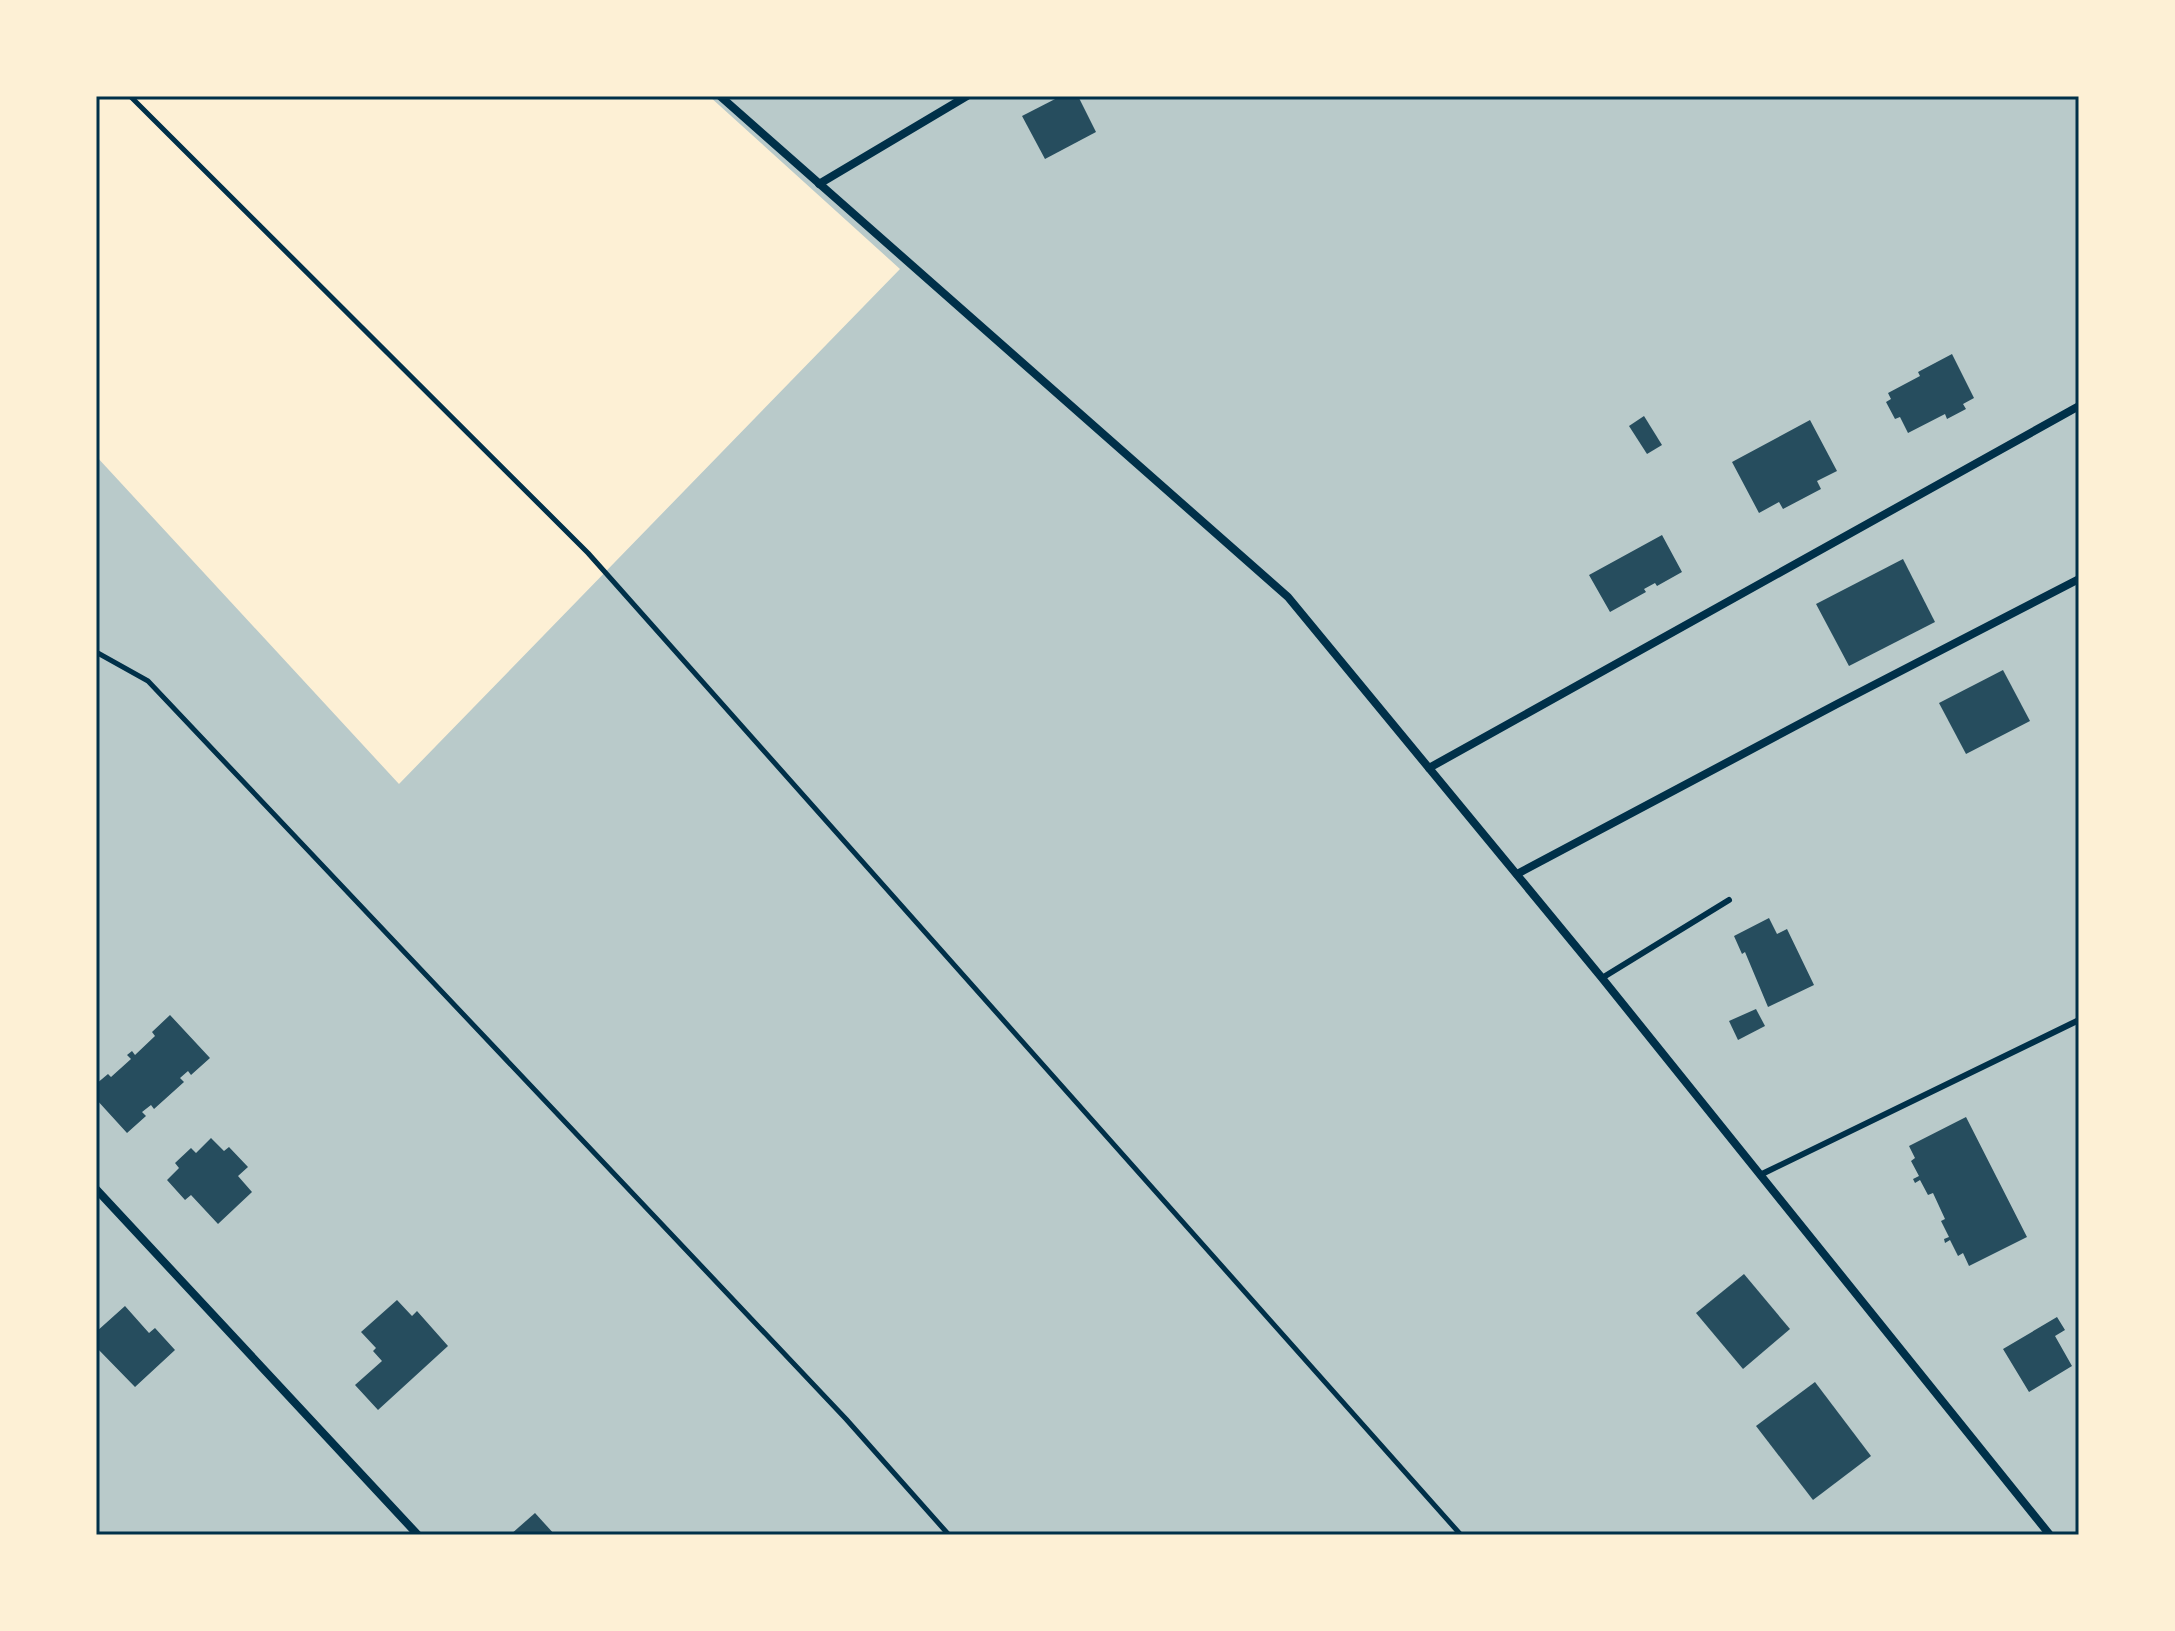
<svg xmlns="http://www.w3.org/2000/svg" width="2175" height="1631" viewBox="0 0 2175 1631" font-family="Spectral,serif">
  <rect width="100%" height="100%" fill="#fdf0d5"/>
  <path fill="#b9caca" d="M709,96H2079V1535H96V456L399,784L900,269Z"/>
  <g fill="#264d5e">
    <path d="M1061,96H1078L1096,132L1045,159L1022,116Z"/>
    <path d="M1952,354L1974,398L1963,404L1966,409L1947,419L1945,414L1908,433L1900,417L1895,419L1886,402L1891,399L1888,393L1920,376L1918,372Z"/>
    <path d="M1644,416L1662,445L1647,454L1629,426Z"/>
    <path d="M1810,420L1837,471L1817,481L1821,489L1783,509L1779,502L1759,513L1732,462Z"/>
    <path d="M1662,535L1682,572L1657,586L1655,583L1644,589L1646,592L1610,612L1589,575Z"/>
    <path d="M1903,559L1935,622L1849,666L1816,604Z"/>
    <path d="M2003,670L2030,721L1966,754L1939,703Z"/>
    <path d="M1769,918L1777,934L1787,929L1814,985L1768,1007L1745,952L1742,954L1734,936Z"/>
    <path d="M1756,1009L1765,1026L1738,1040L1729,1021Z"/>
    <path d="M170,1015L210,1058L191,1075L188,1071L180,1078L184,1082L154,1109L151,1105L142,1112L146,1116L127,1133L96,1099V1084L108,1074L111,1077L131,1059L127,1055L132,1051L135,1055L155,1036L152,1032Z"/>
    <path d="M1966,1117L2027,1237L1969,1266L1963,1253L1958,1256L1950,1240L1945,1243L1944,1239L1949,1237L1941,1221L1945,1219L1933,1193L1928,1195L1920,1180L1915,1183L1913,1179L1919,1176L1911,1161L1915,1158L1909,1146Z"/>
    <path d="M211,1138L224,1151L229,1147L248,1167L238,1176L252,1192L218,1224L191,1195L185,1200L167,1180L179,1168L175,1163L191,1148L196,1153Z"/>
    <path d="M1744,1274L1790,1329L1743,1369L1696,1313Z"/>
    <path d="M397,1300L412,1316L417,1311L448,1346L378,1410L355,1385L382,1361L373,1351L376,1348L361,1332Z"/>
    <path d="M125,1306L149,1333L155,1328L175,1350L135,1387L96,1347V1332Z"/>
    <path d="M2057,1317L2065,1330L2055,1336L2072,1366L2029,1392L2003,1349Z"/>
    <path d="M1815,1382L1871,1456L1813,1500L1756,1426Z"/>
    <path d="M535,1513L555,1535H510Z"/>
  </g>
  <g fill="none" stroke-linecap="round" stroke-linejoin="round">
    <g stroke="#003049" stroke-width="5">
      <path d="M130,96L588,553L1461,1535"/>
      <path d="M96,652L148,681L846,1419L949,1535"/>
    </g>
    <g stroke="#003049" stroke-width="6">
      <path d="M1602,978L1729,900"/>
      <path d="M1762,1174L2079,1020"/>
    </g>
    <g stroke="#003049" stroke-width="8">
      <path d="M720,96L1288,597L1602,978L2050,1535"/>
      <path d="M819,184L967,96"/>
      <path d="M1429,768L2079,406"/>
      <path d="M1517,874L1837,704L2079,579"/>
      <path d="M96,1189L418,1535"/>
    </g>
  </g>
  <rect width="2175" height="1631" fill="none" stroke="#fdf0d5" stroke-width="196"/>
  <rect x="98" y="98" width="1979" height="1435" fill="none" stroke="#003049" stroke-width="3"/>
</svg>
